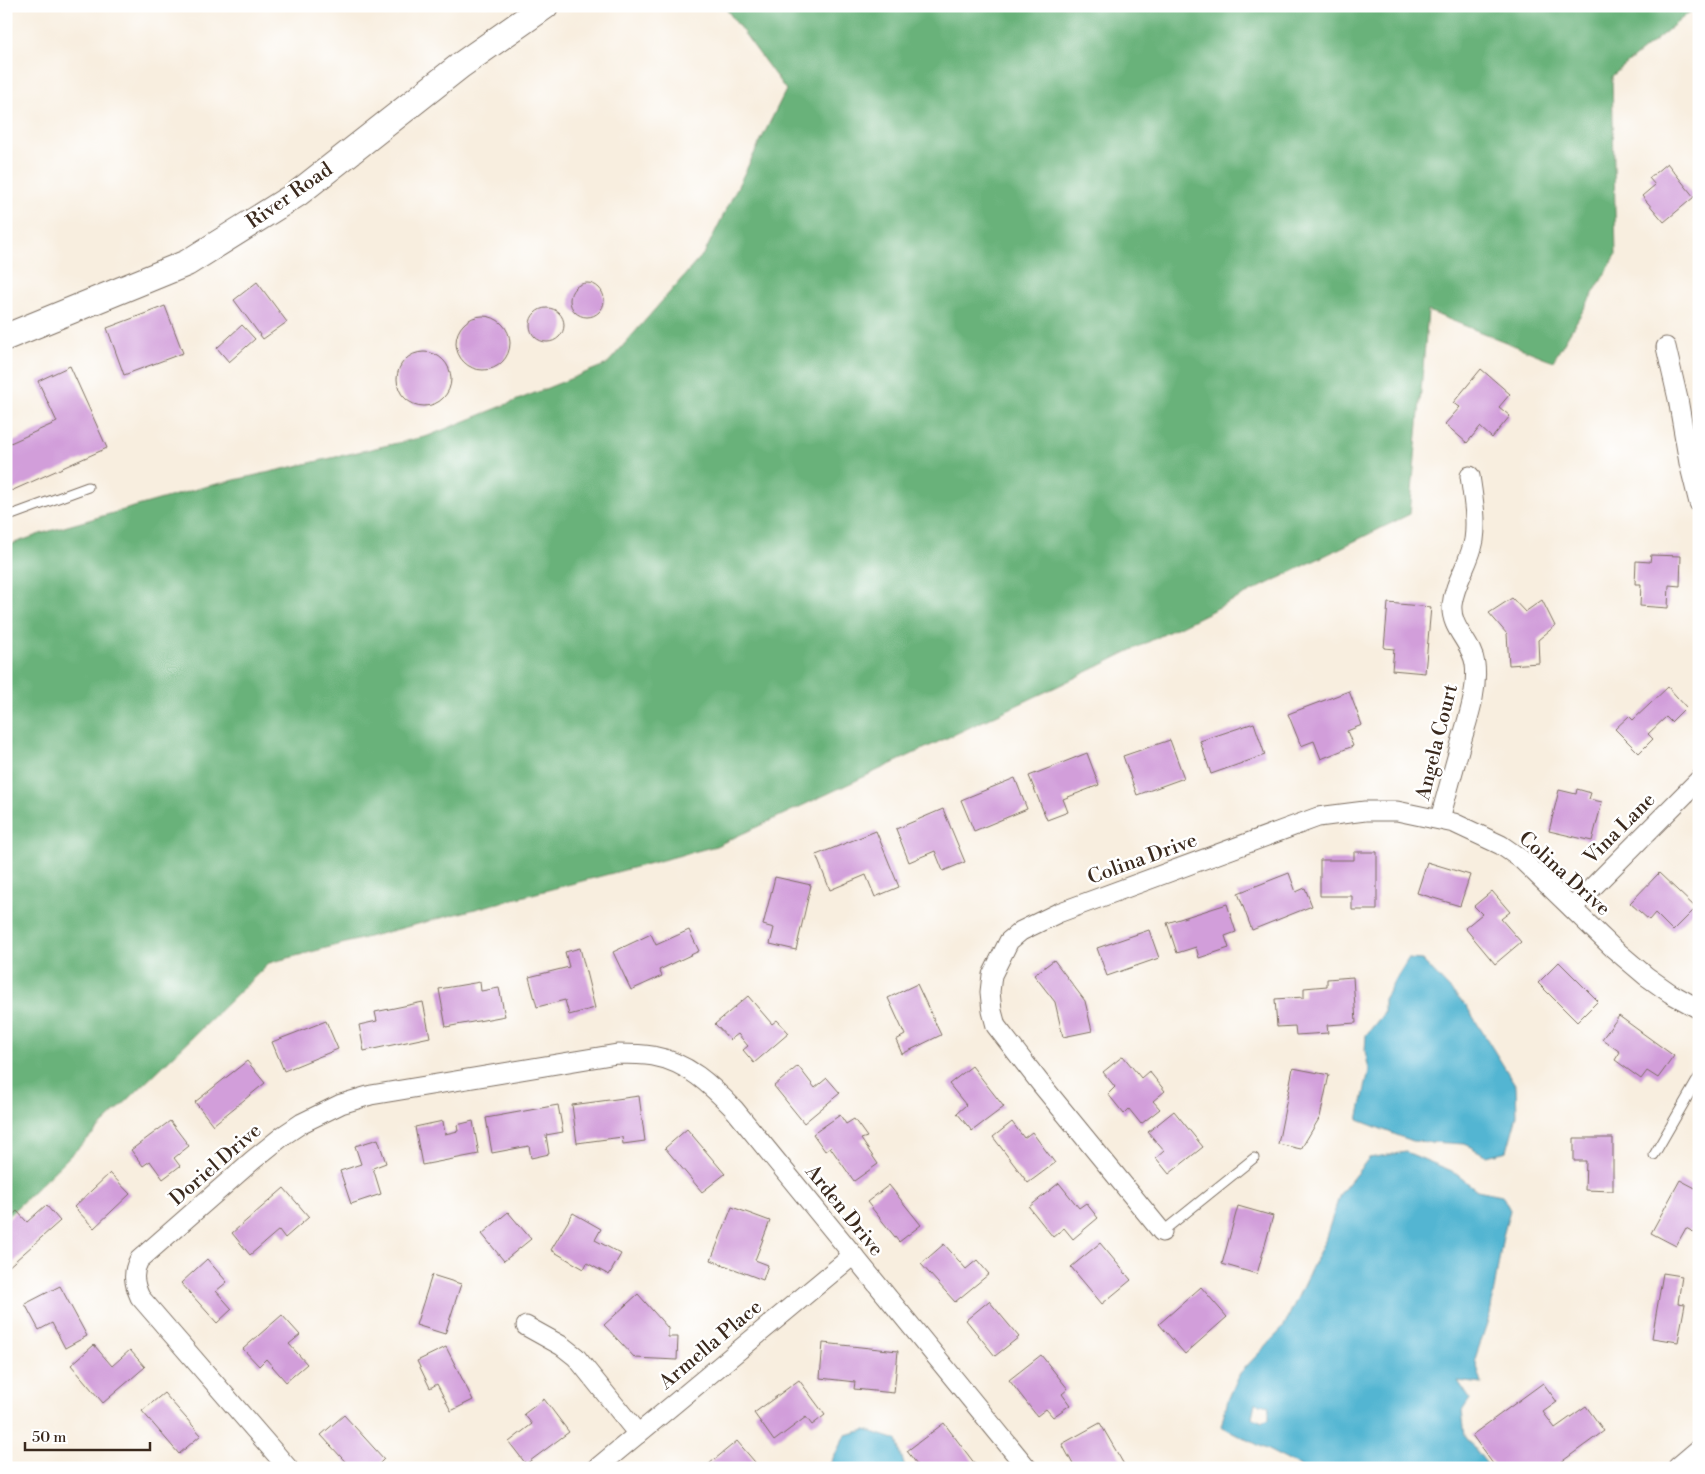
<svg xmlns="http://www.w3.org/2000/svg" width="1705" height="1474" viewBox="0 0 1705 1474" font-family="'Libre Bodoni',serif">
  <rect width="100%" height="100%" fill="#fff"/>
  <filter id="ink" filterUnits="userSpaceOnUse"><feTurbulence type="fractalNoise" baseFrequency=".02" numOctaves="2"/><feDisplacementMap in="SourceGraphic" scale="10" xChannelSelector="R" yChannelSelector="G"/><feConvolveMatrix kernelMatrix="1 2 1 2 8 2 1 2 1" color-interpolation-filters="sRGB"/></filter>
  <filter id="wash" filterUnits="userSpaceOnUse"><feTurbulence type="fractalNoise" baseFrequency=".0096" numOctaves="4" result="noise"/><feDisplacementMap in="SourceGraphic" scale="20" xChannelSelector="R" yChannelSelector="G"/><feGaussianBlur stdDeviation="1.12" result="paint"/><feColorMatrix in="noise" values="0 0 0 0 0 0 0 0 0 0 0 0 0 0 0 0 0 1.4 0 .05"/><feComposite in="paint" operator="in"/></filter>
  <g filter="url(#wash)">
    <rect width="100%" height="100%" fill="#f8eedf"/>
    <path fill="#69b27a" stroke="#526e4c" d="M724,6H1697L1612,76L1616,255L1553,361L1428,311L1410,514L1058,686L716,846L269,963L6,1218V546L43,533L204,487L428,436L607,364L705,252L786,90Z"/>
    <g fill="#53b5d2" stroke="#477078" fill-rule="evenodd">
      <path d="M1408,959L1422,960L1467,1007L1516,1086L1517,1115L1507,1151L1487,1156L1465,1144L1412,1141L1358,1120L1369,1070L1365,1051L1366,1035L1384,1013V999Z"/>
      <path d="M1406,1152L1452,1171L1477,1190L1502,1195L1510,1210L1503,1236L1490,1314L1475,1359L1482,1384L1458,1381L1470,1399L1462,1411L1465,1436L1490,1468H1452L1448,1464L1436,1468H1303L1221,1426L1228,1400L1240,1373L1283,1328L1325,1240L1340,1194L1369,1158ZM1255,1403L1269,1406V1419L1262,1422L1252,1417Z"/>
      <path d="M866,1430L897,1440L905,1468H828L845,1435Z"/>
    </g>
    <g id="blocks">
      <g fill="#d29eda">
        <path d="M1667,163L1694,197L1664,222L1642,196L1655,185L1649,178Z"/>
        <path d="M257,282L287,322L263,339L234,300Z"/>
        <circle cx="587" cy="300" r="17"/>
        <path d="M165,306L183,353L124,375L107,328Z"/>
        <circle cx="547" cy="325" r="17"/>
        <circle cx="483" cy="343" r="27"/>
        <path d="M242,325L255,339L229,362L217,348Z"/>
        <circle cx="424" cy="379" r="27"/>
        <path d="M70,366L107,448L11,491L6,480V445L57,422L38,381Z"/>
        <path d="M1481,369L1510,394L1499,407L1510,416L1492,438L1480,427L1467,443L1445,424L1460,407L1453,403Z"/>
        <path d="M1651,555L1681,556L1680,586L1669,585L1668,608L1640,606L1641,584H1635L1636,561L1650,562Z"/>
        <path d="M1512,598L1525,612L1542,600L1555,626L1538,640L1539,663L1509,665L1507,634L1489,613Z"/>
        <path d="M1388,603L1431,607L1425,673L1392,670L1394,649L1384,648Z"/>
        <path d="M1668,687L1686,707L1671,722L1666,717L1648,734L1653,739L1639,753L1615,729L1629,716L1633,720Z"/>
        <path d="M1349,691L1362,725L1347,731L1353,746L1321,759L1314,741L1301,746L1288,714Z"/>
        <path d="M1254,723L1265,755L1211,774L1200,741Z"/>
        <path d="M1170,740L1184,778L1137,795L1123,756Z"/>
        <path d="M1087,753L1099,785L1063,799L1068,812L1047,820L1029,776Z"/>
        <path d="M1015,778L1027,809L974,831L961,800Z"/>
        <path d="M1577,789L1591,793L1589,799L1602,802L1592,841L1549,831L1559,790L1576,794Z"/>
        <path d="M943,809L965,862L943,871L935,851L909,862L896,829Z"/>
        <path d="M876,831L899,887L875,897L866,875L830,890L816,855Z"/>
        <path d="M1354,852H1377V910H1352V896H1320V860H1354Z"/>
        <path d="M1427,862L1470,875L1460,906L1417,893Z"/>
        <path d="M1289,873L1296,892L1305,888L1312,906L1252,930L1238,893Z"/>
        <path d="M1659,873L1696,908L1673,931L1655,913L1649,920L1630,903Z"/>
        <path d="M775,877L811,885L796,950L770,944L774,928L763,925Z"/>
        <path d="M1492,891L1510,912L1501,919L1521,942L1495,964L1465,928L1482,914L1474,906Z"/>
        <path d="M1227,904L1236,932L1225,936L1229,948L1199,958L1196,947L1177,953L1167,923Z"/>
        <path d="M689,930L699,951L659,970L662,976L631,990L613,952L651,934L656,945Z"/>
        <path d="M1149,930L1159,958L1107,976L1097,948Z"/>
        <path d="M580,948L595,1008L569,1015L565,1000L537,1007L529,977L569,967L565,952Z"/>
        <path d="M1054,960L1085,1001L1092,1031L1063,1037L1055,1002L1034,975Z"/>
        <path d="M1559,962L1598,1001L1577,1022L1538,983Z"/>
        <path d="M1353,977L1356,1023L1327,1025L1328,1033L1296,1035L1295,1026L1277,1027L1275,999L1304,997V988L1327,986V979Z"/>
        <path d="M480,982L481,991L499,988L505,1016L446,1027L439,989Z"/>
        <path d="M917,984L941,1035L902,1054L896,1040L905,1035L888,998Z"/>
        <path d="M748,996L772,1024L777,1020L789,1033L754,1063L743,1050L748,1046L738,1034L730,1040L715,1024Z"/>
        <path d="M423,1002L430,1037L364,1051L359,1025L377,1021L375,1012Z"/>
        <path d="M1619,1016L1674,1056L1658,1078L1647,1071L1641,1079L1615,1060L1620,1052L1602,1039Z"/>
        <path d="M326,1021L338,1049L284,1071L272,1042Z"/>
        <path d="M1123,1056L1141,1078L1149,1071L1165,1091L1153,1101L1160,1109L1141,1124L1129,1109L1124,1114L1108,1094L1115,1087L1103,1072Z"/>
        <path d="M247,1061L265,1083L213,1125L195,1102Z"/>
        <path d="M798,1066L815,1088L827,1078L840,1093L804,1123L774,1086Z"/>
        <path d="M972,1066L1004,1107L972,1131L957,1113L966,1105L949,1084Z"/>
        <path d="M1293,1068L1329,1075L1320,1117L1301,1149L1278,1144Z"/>
        <path d="M639,1096L645,1141L623,1144L622,1137L577,1143L572,1105Z"/>
        <path d="M558,1105L563,1132L546,1135L549,1154L531,1158L529,1146L492,1153L486,1118Z"/>
        <path d="M1174,1111L1203,1147L1169,1174L1156,1158L1164,1151L1148,1132Z"/>
        <path d="M840,1115L846,1124L854,1119L867,1137L861,1139L878,1164L854,1181L830,1147L825,1151L813,1134Z"/>
        <path d="M170,1121L189,1146L174,1158L180,1166L163,1179L150,1161L143,1166L131,1150Z"/>
        <path d="M443,1121L445,1134L458,1131L457,1125L473,1121L479,1154L422,1165L415,1127Z"/>
        <path d="M1012,1122L1024,1138L1032,1132L1055,1163L1028,1183L993,1137Z"/>
        <path d="M687,1129L725,1174L702,1192L665,1148Z"/>
        <path d="M1574,1138H1613V1191L1585,1190L1586,1161H1574Z"/>
        <path d="M378,1139L386,1163L373,1168L381,1194L351,1204L340,1171L361,1164L355,1146Z"/>
        <path d="M110,1173L130,1194L94,1228L74,1207Z"/>
        <path d="M1680,1180L1699,1190V1235L1686,1228L1676,1246L1651,1233Z"/>
        <path d="M1059,1183L1079,1208L1086,1203L1098,1218L1073,1239L1064,1228L1053,1237L1029,1207Z"/>
        <path d="M889,1185L921,1225L899,1242L867,1202Z"/>
        <path d="M284,1188L309,1217L285,1238L279,1230L250,1255L232,1233Z"/>
        <path d="M46,1205L60,1221L6,1269V1243L9,1240L6,1236V1221L17,1211L27,1222Z"/>
        <path d="M1238,1206L1273,1216L1257,1274L1222,1264Z"/>
        <path d="M732,1207L770,1221L755,1260L768,1265L763,1280L711,1260Z"/>
        <path d="M508,1212L531,1239L504,1261L482,1234Z"/>
        <path d="M573,1213L601,1229L595,1240L621,1254L609,1275L587,1263L584,1269L551,1250Z"/>
        <path d="M1100,1243L1131,1280L1102,1304L1071,1267Z"/>
        <path d="M944,1244L966,1269L977,1260L989,1274L955,1302L921,1264Z"/>
        <path d="M207,1259L227,1282L216,1291L232,1309L217,1323L181,1283Z"/>
        <path d="M1663,1273L1682,1276L1678,1303L1685,1304L1678,1342L1652,1338Z"/>
        <path d="M432,1275L461,1284L445,1334L416,1325Z"/>
        <path d="M60,1286L87,1336L65,1348L52,1323L39,1330L25,1304Z"/>
        <path d="M1201,1287L1227,1317L1185,1354L1159,1324Z"/>
        <path d="M638,1294L668,1328V1337H678L677,1360L635,1358L604,1325Z"/>
        <path d="M989,1301L1019,1337L995,1356L966,1320Z"/>
        <path d="M282,1315L300,1335L289,1344L307,1364L286,1382L266,1359L259,1366L243,1349Z"/>
        <path d="M823,1343L898,1351L894,1393L854,1389L855,1382L820,1378Z"/>
        <path d="M94,1345L112,1366L130,1350L145,1367L103,1403L71,1365Z"/>
        <path d="M446,1347L473,1400L451,1411L437,1384L430,1388L417,1361Z"/>
        <path d="M1041,1355L1068,1389L1062,1394L1070,1405L1053,1417L1046,1409L1037,1416L1009,1380Z"/>
        <path d="M799,1380L825,1415L812,1425L806,1417L774,1441L754,1413Z"/>
        <path d="M1543,1383L1557,1402L1543,1412L1555,1428L1586,1406L1604,1431L1553,1468H1496L1472,1435Z"/>
        <path d="M164,1393L201,1435L179,1454L142,1411Z"/>
        <path d="M544,1399L569,1432L526,1464L509,1442L532,1424L524,1414Z"/>
        <path d="M344,1415L384,1459L376,1467L377,1468H351L321,1435Z"/>
        <path d="M944,1423L978,1468H920L907,1451Z"/>
        <path d="M1100,1423L1126,1468H1085L1083,1464L1075,1468L1062,1444Z"/>
        <path d="M737,1441L760,1468H712L709,1464Z"/>
      </g>
    </g>
  </g>
  <g filter="url(#ink)">
    <use href="#blocks" fill-opacity="0" stroke="#7d6f62" stroke-width="1"/>
    <g fill="none" stroke-linecap="round" stroke-linejoin="round">
      <defs>
        <g id="service">
          <path d="M6,517L88,487"/>
          <path d="M1654,1155L1699,1077"/>
          <path d="M1162,1232L1254,1158"/>
        </g>
        <g id="minor">
          <path d="M1666,347L1678,399L1689,463L1699,503"/>
          <path d="M1440,819C1447,792 1455,765 1462,739C1469,715 1478,689 1475,664C1472,642 1450,629 1452,605C1454,583 1470,563 1474,540C1477,519 1473,497 1470,476"/>
          <path d="M1572,908L1699,780"/>
          <path d="M1162,1232L1041,1084L996,1026L992,1011L990,992L992,975L1009,941L1021,931L1058,913L1318,817L1365,811H1397L1454,823L1501,845L1521,859L1613,948L1646,976L1670,993L1699,1009"/>
          <path d="M526,1326L562,1346L576,1357L638,1434"/>
          <path d="M288,1468L140,1297C134,1284 132,1273 139,1260L253,1160L284,1135L302,1123L341,1104L371,1095L617,1054C629,1054 641,1054 653,1056C687,1062 711,1085 734,1109L1027,1468"/>
          <path d="M597,1468L845,1262L852,1254"/>
        </g>
        <path id="tertiary" d="M1679,1468L1699,1451"/>
        <path id="secondary" d="M6,337L187,263L297,194L461,65L545,6"/>
      </defs>
      <use href="#service" stroke="#7d6f62" stroke-width="11"/>
      <use href="#minor" stroke="#7d6f62" stroke-width="21"/>
      <use href="#tertiary" stroke="#7d6f62" stroke-width="24"/>
      <use href="#secondary" stroke="#7d6f62" stroke-width="28"/>
      <use href="#service" stroke="#fff" stroke-width="9"/>
      <use href="#minor" stroke="#fff" stroke-width="19"/>
      <use href="#tertiary" stroke="#fff" stroke-width="22"/>
      <use href="#secondary" stroke="#fff" stroke-width="26"/>
    </g>
  </g>
  <g text-anchor="middle" stroke-width="5" stroke-linejoin="round" paint-order="stroke">
    <g font-size="20" fill="#3b2a1e" stroke="#fff">
      <text transform="translate(289 195) rotate(-35)" y="7">River Road</text>
      <text transform="translate(1436 742) rotate(-76)" y="7">Angela Court</text>
      <text transform="translate(1619 828) rotate(-45)" y="7">Vina Lane</text>
      <text transform="translate(1142 858) rotate(-20)" y="7">Colina Drive</text>
      <text transform="translate(1565 873) rotate(42)" y="7">Colina Drive</text>
      <text transform="translate(215 1164) rotate(-41)" y="7">Doriel Drive</text>
      <text transform="translate(845 1210) rotate(51)" y="7">Arden Drive</text>
      <text transform="translate(710 1344) rotate(-40)" y="7">Armella Place</text>
    </g>
  </g>
  <rect width="1705" height="1474" fill="none" stroke="#fff" stroke-width="25"/>
  <path d="M25 1442v8h125v-8" fill="none" stroke="#3b2a1e" stroke-width="2.5"/>
  <text x="32" y="1442" font-size="15" fill="#3b2a1e" stroke="#ffffff" stroke-width="4" paint-order="stroke">50 m</text>
</svg>
